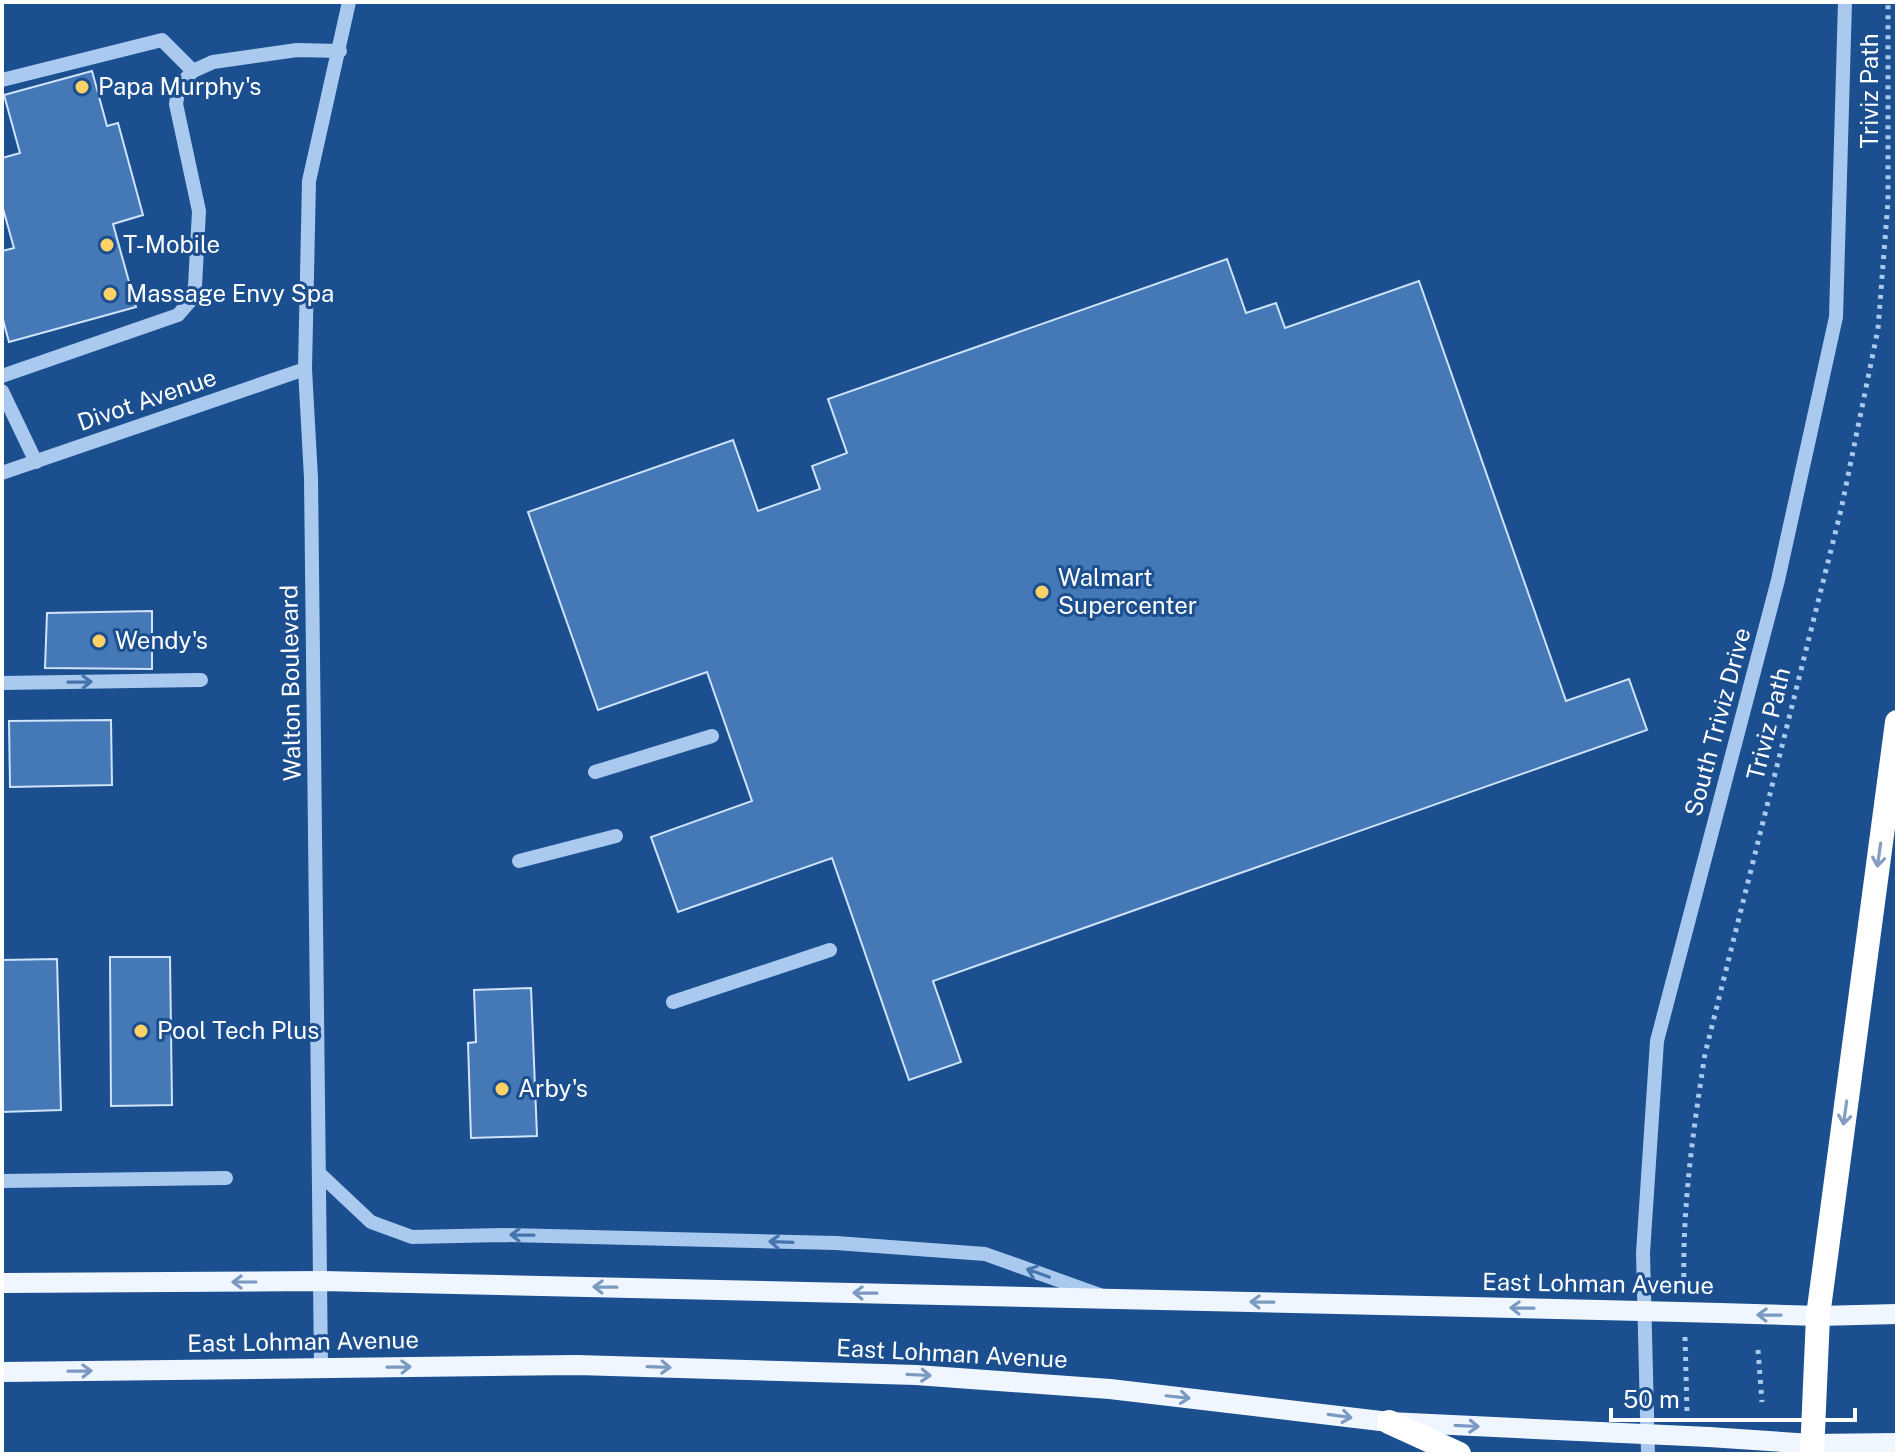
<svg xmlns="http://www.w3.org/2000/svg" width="1899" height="1456" viewBox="0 0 1899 1456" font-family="'Public Sans',sans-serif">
  <rect width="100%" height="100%" fill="#1b4f8f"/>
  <g fill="#4478b7" stroke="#cfe3fa" stroke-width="2">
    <path d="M92,71L107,126L118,123L143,215L113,224L136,307L9,342L2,316V251L14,248L2,205V158L20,153L4,95Z"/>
    <path d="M1227,259L1246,313L1276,303L1285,328L1419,281L1566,701L1629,679L1647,730L933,981L961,1062L909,1080L832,858L678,912L651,837L752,801L707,672L598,710L528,512L733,440L758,511L820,489L812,466L847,453L828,399Z"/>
    <path d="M152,611V669L45,668L47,613Z"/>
    <path d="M111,720L112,785L10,787L9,721Z"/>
    <path d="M110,957H170L172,1105L111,1106Z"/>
    <path d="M57,959L61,1110L2,1112V960Z"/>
    <path d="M531,988L537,1136L471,1138L468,1043L476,1042L474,990Z"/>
  </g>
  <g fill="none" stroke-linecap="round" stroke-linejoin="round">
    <g stroke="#a9c9ee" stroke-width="5" stroke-dasharray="4 6" stroke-linecap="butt">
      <path d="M1684,1287C1682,1209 1693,1131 1705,1054L1841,510L1878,329L1888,201V2"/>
      <path d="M1685,1337L1687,1411"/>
      <path d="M1758,1350L1762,1402"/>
    </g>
    <g stroke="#a9c9ee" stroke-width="14">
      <path d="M2,80L162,40L193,71"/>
      <path d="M2,376L178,315L191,300L195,286L199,211L176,104L179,86L193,71L213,62L297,50L340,51"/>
      <path d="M2,391L36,462"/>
      <path d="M2,473L305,369"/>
      <path d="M2,683L201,680"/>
      <path d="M595,772L712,736"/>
      <path d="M519,861L616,836"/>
      <path d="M673,1002L830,950"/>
      <path d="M320,1174L371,1222L412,1237L503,1235L836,1243L985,1254L1100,1295"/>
      <path d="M2,1181L226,1178"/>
      <path d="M321,1368L311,478L305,369L309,181L349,2"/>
      <path d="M1648,1454L1643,1253L1657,1041L1778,580L1836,317L1845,2"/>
    </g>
    <g stroke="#f0f6ff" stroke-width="20">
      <path d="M2,1283L322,1281L1600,1310"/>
      <path d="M1720,1313L1818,1316L1897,1314"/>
      <path d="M2,1372L577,1365L916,1375L1110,1389L1389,1422L1600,1432"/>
      <path d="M1709,1437L1812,1444L1897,1443"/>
    </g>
    <g stroke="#fff" stroke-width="24">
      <path d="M1389,1422L1459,1454"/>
      <path d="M1812,1454L1818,1316L1897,722"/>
    </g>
    <g stroke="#f0f6ff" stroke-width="20">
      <path d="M1600,1310L1720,1313"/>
      <path d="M1600,1432L1709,1437"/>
    </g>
  </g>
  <defs><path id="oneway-shaft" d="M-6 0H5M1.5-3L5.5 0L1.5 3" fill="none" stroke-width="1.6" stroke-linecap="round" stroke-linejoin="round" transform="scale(2)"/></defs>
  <g stroke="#4674ac">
    <use href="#oneway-shaft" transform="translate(80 682) rotate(-1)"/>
    <use href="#oneway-shaft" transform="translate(522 1235) rotate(-179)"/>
    <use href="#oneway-shaft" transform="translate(781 1242) rotate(-178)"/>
    <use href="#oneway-shaft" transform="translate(1038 1273) rotate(-160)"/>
  </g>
  <g stroke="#829ec1">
    <use href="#oneway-shaft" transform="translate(1879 855) rotate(98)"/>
    <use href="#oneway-shaft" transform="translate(1845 1113) rotate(98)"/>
  </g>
  <g stroke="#7b9ac1">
    <use href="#oneway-shaft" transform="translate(244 1282) rotate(180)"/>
    <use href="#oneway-shaft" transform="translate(605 1287) rotate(-179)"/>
    <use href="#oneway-shaft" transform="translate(865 1293) rotate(-179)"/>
    <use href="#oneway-shaft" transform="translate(1262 1302) rotate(-179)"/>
    <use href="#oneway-shaft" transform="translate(1522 1308) rotate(-179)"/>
    <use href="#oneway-shaft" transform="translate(1769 1315) rotate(-179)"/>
    <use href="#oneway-shaft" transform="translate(399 1367) rotate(-1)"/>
    <use href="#oneway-shaft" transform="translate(659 1367) rotate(2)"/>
    <use href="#oneway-shaft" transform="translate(80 1371) rotate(-1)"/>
    <use href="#oneway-shaft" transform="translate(919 1375) rotate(3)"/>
    <use href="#oneway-shaft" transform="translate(1178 1397) rotate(6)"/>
    <use href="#oneway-shaft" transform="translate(1340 1416) rotate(8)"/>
    <use href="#oneway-shaft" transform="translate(1467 1426) rotate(3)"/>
  </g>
  <g fill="#ffd166" stroke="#1b4f8f" stroke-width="3">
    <circle cx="82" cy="87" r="8"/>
    <circle cx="107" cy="245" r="8"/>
    <circle cx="110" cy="294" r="8"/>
    <circle cx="1042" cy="592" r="8"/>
    <circle cx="99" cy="641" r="8"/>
    <circle cx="141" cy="1031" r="8"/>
    <circle cx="502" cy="1089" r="8"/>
  </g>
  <g text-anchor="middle" stroke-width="6" stroke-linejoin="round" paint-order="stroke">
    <g font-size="24" fill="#fff" stroke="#1b4f8f" text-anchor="start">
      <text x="98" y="95">Papa Murphy's</text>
      <text x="123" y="253">T-Mobile</text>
      <text x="126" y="302">Massage Envy Spa</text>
      <text x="1058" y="586">Walmart<tspan x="1058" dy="28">Supercenter</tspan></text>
      <text x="115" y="649">Wendy's</text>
      <text x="157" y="1039">Pool Tech Plus</text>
      <text x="518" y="1097">Arby's</text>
    </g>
    <g font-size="24" fill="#fff" stroke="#1b4f8f">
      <text transform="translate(1870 91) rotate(-90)" y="8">Triviz Path</text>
      <text transform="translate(147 400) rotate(-19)" y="8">Divot Avenue</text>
      <text transform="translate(291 683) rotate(-91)" y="8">Walton Boulevard</text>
      <text transform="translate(1718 722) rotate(-75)" y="8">South Triviz Drive</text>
      <text transform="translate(1769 724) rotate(-76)" y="8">Triviz Path</text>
      <text transform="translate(1598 1284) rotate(1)" y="8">East Lohman Avenue</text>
      <text transform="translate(303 1342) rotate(-1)" y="8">East Lohman Avenue</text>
      <text transform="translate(952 1354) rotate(3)" y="8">East Lohman Avenue</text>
    </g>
  </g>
  <rect width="1899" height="1456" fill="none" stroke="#ffffff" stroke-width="8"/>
  <path d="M1611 1408v12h244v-12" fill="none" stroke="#ffffff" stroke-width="4"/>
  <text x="1623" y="1408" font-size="24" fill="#ffffff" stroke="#1b4f8f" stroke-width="6" paint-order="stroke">50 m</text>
</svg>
